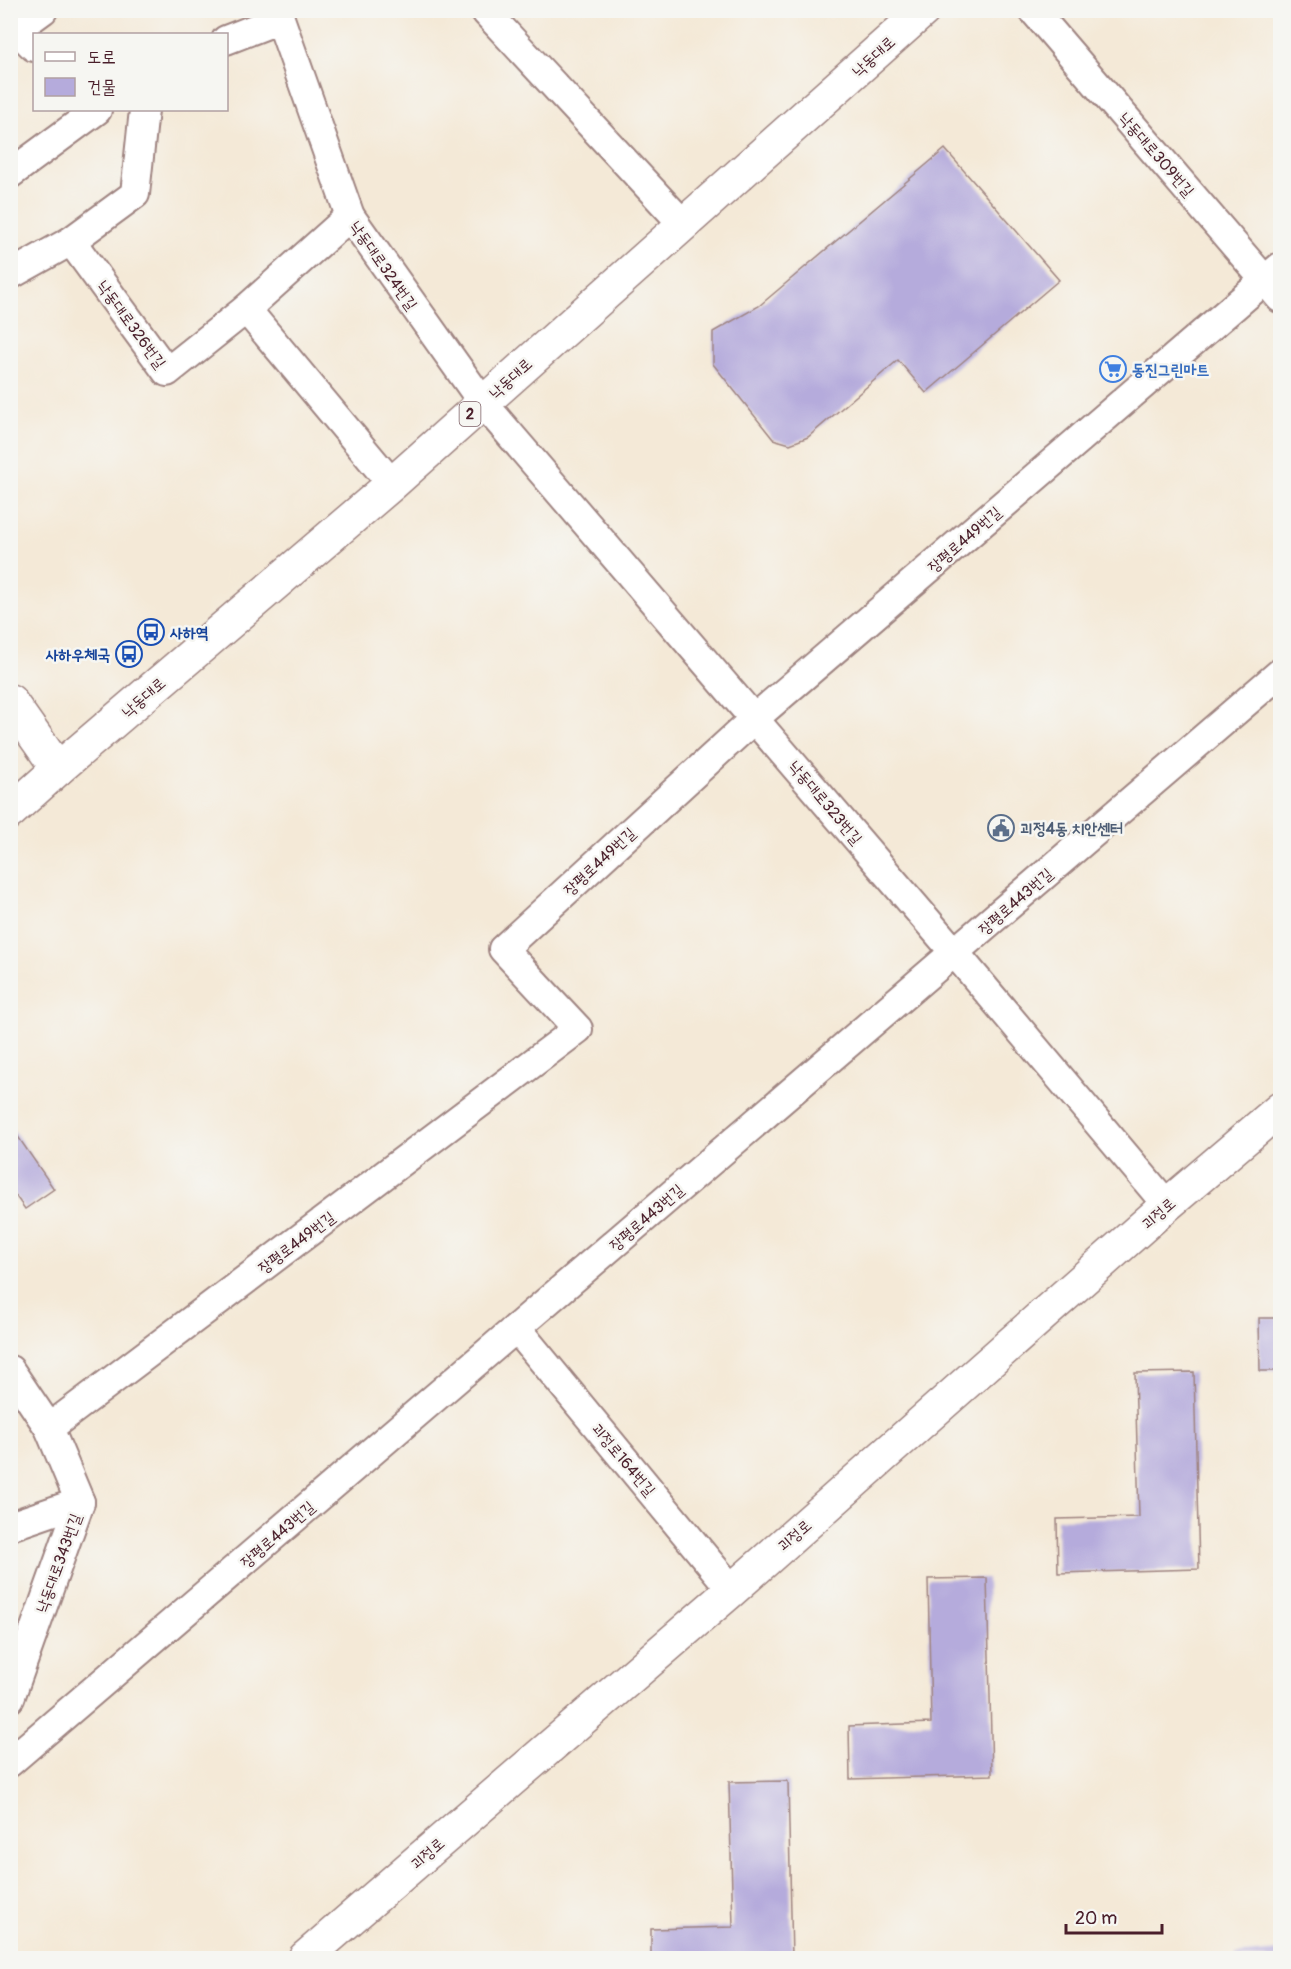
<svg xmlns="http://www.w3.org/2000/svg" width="1291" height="1969" viewBox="0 0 1291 1969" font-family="Pangolin,'Poor Story',sans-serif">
  <rect width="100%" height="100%" fill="#f6f6f2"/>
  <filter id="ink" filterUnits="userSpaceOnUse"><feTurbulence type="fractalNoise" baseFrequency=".0167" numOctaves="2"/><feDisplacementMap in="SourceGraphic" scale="12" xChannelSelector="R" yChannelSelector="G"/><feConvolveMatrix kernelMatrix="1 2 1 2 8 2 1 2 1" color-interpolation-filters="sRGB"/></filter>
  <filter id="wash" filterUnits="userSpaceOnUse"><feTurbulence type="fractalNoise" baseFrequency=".008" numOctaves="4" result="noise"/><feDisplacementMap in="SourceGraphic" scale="24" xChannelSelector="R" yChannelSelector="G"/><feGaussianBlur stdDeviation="1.35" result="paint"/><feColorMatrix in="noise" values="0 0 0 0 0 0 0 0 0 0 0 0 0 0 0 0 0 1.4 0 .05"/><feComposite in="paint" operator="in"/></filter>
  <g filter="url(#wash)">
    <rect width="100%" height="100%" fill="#f4e9d7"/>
    <g id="blocks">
      <g fill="#b5abdc">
        <path d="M945,149L1059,280L926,393L898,360L808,437L790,444L773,439L713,364V332L759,306Z"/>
        <path d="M10,1125L54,1189L25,1209L10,1188Z"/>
        <path d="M1259,1318H1280V1371H1260Z"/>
        <path d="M1194,1372L1199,1569L1058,1573L1057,1519L1139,1517L1135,1373Z"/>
        <path d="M987,1578L992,1775L850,1779L849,1726L931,1723L928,1579Z"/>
        <path d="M788,1781L792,1958H651V1929L733,1927L729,1782Z"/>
        <path d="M1280,1951V1958H1236V1955Z"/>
      </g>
    </g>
  </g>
  <g filter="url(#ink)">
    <use href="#blocks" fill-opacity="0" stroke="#9f8481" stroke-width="1.5"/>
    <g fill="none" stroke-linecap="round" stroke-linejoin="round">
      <defs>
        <g id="minor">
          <path d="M277,10L350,216L483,403L955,953L1167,1205"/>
          <path d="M487,10L486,12L683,224"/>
          <path d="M1033,10L1280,298"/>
          <path d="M17,30L34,47"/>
          <path d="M10,34L43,10"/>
          <path d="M226,40L280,19"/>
          <path d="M10,174L97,110"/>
          <path d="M71,241L167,372L246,309L350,216"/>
          <path d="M10,275L71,241L135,194L144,110"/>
          <path d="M246,309L392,484"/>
          <path d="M516,1328L732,1590"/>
          <path d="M10,1370L49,1428L80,1502L10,1698"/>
          <path d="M49,1428L578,1029L503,949L755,718L1280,267"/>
          <path d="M10,1526L80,1502"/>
          <path d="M10,1762L1280,673"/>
        </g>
        <path id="tertiary" d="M10,701L58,769"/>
        <path id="secondary" d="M305,1958L732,1590L1167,1205L1280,1109"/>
        <path id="primary" d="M10,812L58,769L392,484L924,10"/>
      </defs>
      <use href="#minor" stroke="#9f8481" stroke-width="32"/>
      <use href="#tertiary" stroke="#9f8481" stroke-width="36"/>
      <use href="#secondary" stroke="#9f8481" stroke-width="36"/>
      <use href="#primary" stroke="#9f8481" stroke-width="36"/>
      <use href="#minor" stroke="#fff" stroke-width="28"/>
      <use href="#tertiary" stroke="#fff" stroke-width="33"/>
      <use href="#secondary" stroke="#fff" stroke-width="33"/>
      <use href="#primary" stroke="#fff" stroke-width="33"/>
    </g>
  </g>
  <defs>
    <symbol id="supermarket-ring" viewBox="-11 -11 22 22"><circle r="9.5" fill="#f6f6f2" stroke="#3f7fe0" stroke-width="1.5"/><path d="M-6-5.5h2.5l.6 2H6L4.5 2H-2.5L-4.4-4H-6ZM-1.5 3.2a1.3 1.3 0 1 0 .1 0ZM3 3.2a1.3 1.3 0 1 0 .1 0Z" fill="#3f7fe0"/></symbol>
    <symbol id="bus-ring" viewBox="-11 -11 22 22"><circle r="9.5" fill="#f6f6f2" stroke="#1a4fb4" stroke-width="1.5"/><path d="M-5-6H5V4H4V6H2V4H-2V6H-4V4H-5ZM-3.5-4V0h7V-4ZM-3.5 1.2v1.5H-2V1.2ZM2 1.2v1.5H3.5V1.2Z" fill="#1a4fb4"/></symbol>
    <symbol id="civic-ring" viewBox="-11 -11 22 22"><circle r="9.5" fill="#f6f6f2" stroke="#5c6f8a" stroke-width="1.5"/><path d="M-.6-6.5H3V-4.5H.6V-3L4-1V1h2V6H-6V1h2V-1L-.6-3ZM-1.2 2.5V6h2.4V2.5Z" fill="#5c6f8a"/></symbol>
  </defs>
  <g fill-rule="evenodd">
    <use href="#supermarket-ring" x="1098" y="354" width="30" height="30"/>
    <use href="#bus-ring" x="136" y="617" width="30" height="30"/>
    <use href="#bus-ring" x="114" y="639" width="30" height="30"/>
    <use href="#civic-ring" x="986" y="813" width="30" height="30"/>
  </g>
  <g text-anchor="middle" stroke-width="5" stroke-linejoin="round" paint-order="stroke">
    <rect fill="#f6f6f2" stroke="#7e6067" stroke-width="1.5" x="459.5" y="402" width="21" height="24" rx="4.5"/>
    <g font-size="15" font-weight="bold" fill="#4a1f2b">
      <text x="470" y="419">2</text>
    </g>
    <g font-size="16" fill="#4a1f2b" stroke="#f6f6f2">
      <text transform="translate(873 56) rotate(-42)" y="6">낙동대로</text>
      <text transform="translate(1157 154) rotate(49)" y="6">낙동대로309번길</text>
      <text transform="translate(384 265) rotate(55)" y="6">낙동대로324번길</text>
      <text transform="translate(132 324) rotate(54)" y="6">낙동대로326번길</text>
      <text transform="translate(510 378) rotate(-42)" y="6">낙동대로</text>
      <text transform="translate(964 539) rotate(-41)" y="6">장평로449번길</text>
      <text transform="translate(143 697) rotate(-41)" y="6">낙동대로</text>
      <text transform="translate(826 802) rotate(50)" y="6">낙동대로323번길</text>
      <text transform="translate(599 861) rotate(-43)" y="6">장평로449번길</text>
      <text transform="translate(1015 901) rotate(-41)" y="6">장평로443번길</text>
      <text transform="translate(1158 1213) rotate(-41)" y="6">괴정로</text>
      <text transform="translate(646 1217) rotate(-41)" y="6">장평로443번길</text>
      <text transform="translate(296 1242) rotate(-37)" y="6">장평로449번길</text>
      <text transform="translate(624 1459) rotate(50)" y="6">괴정로164번길</text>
      <text transform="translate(277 1534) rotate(-41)" y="6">장평로443번길</text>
      <text transform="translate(794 1535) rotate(-41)" y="6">괴정로</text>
      <text transform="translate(58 1563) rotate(-70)" y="6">낙동대로343번길</text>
      <text transform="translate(427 1853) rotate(-41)" y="6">괴정로</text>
    </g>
    <g font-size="16" font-weight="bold" fill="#366cbe" stroke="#f6f6f2" text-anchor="start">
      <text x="1132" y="375">동진그린마트</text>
    </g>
    <g font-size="16" font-weight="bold" fill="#164399" stroke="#f6f6f2" text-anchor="start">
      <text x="170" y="638">사하역</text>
      <text x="110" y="660" text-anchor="end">사하우체국</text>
    </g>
    <g font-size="16" font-weight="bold" fill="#4e5e75" stroke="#f6f6f2" text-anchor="start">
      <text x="1020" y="834">괴정4동 치안센터</text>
    </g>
  </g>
  <rect width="1291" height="1969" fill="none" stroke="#f6f6f2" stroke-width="36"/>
  <rect x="33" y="33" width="195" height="78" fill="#f6f6f2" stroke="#b1a0a2" stroke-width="1.5"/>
  <rect x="45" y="52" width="30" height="9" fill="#ffffff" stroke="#b1a0a2" stroke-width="1.5"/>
  <text x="87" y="63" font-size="18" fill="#4a1f2b">도로</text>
  <rect x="45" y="78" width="30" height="18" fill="#b5abdc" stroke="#b1a0a2" stroke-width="1.5"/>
  <text x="87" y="93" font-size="18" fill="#4a1f2b">건물</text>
  <path d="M1066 1924v9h96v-9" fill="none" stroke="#4a1f2b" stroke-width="3"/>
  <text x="1075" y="1924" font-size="18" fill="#4a1f2b" stroke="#f6f6f2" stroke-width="4.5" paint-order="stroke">20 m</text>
</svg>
